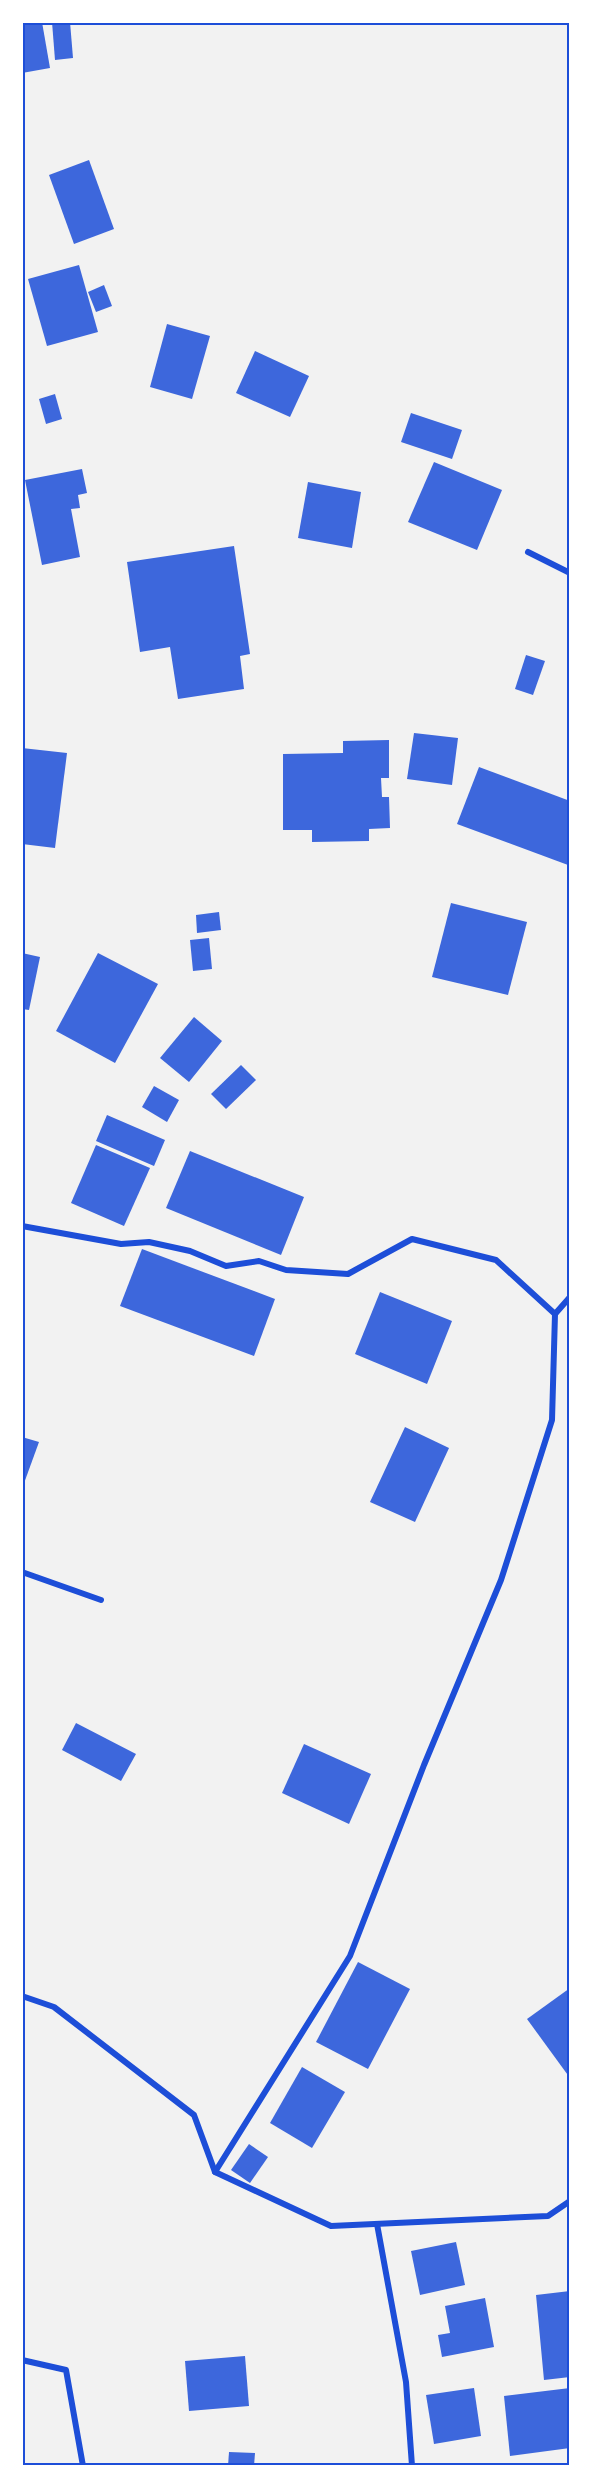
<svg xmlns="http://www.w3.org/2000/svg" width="592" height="2488" viewBox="0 0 592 2488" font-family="'Exo 2',sans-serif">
  <rect width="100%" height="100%" fill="#f2f2f2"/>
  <g fill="#3d67dc">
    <path d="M22,22H42L50,68L22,73Z"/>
    <path d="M52,22H70L73,58L55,60Z"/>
    <path d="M89,160L114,229L74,244L49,175Z"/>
    <path d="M79,265L98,332L47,346L28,279Z"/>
    <path d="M104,285L112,306L96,312L88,292Z"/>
    <path d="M167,324L210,336L192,399L150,387Z"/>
    <path d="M255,351L309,376L290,417L236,393Z"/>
    <path d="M55,394L62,419L46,424L39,399Z"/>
    <path d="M411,413L462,430L452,459L401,442Z"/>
    <path d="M434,462L502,490L477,550L408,522Z"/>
    <path d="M82,469L87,493L78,495L80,508L71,509L80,557L42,565L25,480Z"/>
    <path d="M308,482L361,492L352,548L298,538Z"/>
    <path d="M234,546L250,654L240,656L244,689L178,699L170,647L140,652L127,562Z"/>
    <path d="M526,655L545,661L533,695L515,689Z"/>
    <path d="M414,733L458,738L452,785L407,779Z"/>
    <path d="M389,740V778H381L382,797H389L390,828L369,829V841L312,842V830H283V754L343,753V741Z"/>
    <path d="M22,748L67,753L55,848L22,844Z"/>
    <path d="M479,767L570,801L568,865L457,824Z"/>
    <path d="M451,903L527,922L508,995L432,977Z"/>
    <path d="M219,912L221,930L197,933L196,915Z"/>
    <path d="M209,938L212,969L193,971L190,940Z"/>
    <path d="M22,953L40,957L29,1010L22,1009Z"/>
    <path d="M98,953L158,984L115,1063L56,1031Z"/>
    <path d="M194,1017L222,1041L189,1082L160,1058Z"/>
    <path d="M241,1065L256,1080L226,1109L211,1094Z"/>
    <path d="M154,1086L179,1100L167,1122L142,1107Z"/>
    <path d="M107,1115L165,1140L154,1166L96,1141Z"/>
    <path d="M96,1145L150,1168L124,1226L71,1203Z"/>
    <path d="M190,1151L304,1197L281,1255L166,1208Z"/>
    <path d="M142,1249L275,1299L254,1356L120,1306Z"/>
    <path d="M380,1292L452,1321L427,1384L355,1354Z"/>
    <path d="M405,1427L449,1448L415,1522L370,1502Z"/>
    <path d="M22,1437L39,1442L23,1486H22Z"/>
    <path d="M76,1723L136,1754L121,1781L62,1750Z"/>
    <path d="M304,1744L371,1774L349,1824L282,1793Z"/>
    <path d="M358,1962L410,1989L368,2069L316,2042Z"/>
    <path d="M570,1988V2078L527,2019Z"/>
    <path d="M302,2067L345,2092L312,2148L270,2123Z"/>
    <path d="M249,2144L268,2157L250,2183L231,2170Z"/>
    <path d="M456,2242L465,2285L420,2295L411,2251Z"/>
    <path d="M570,2291V2377L544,2380L536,2295Z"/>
    <path d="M485,2298L494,2347L442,2357L438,2335L450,2333L445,2306Z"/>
    <path d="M245,2356L249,2406L189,2411L185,2361Z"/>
    <path d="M474,2388L481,2436L434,2444L426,2395Z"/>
    <path d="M570,2388V2448L510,2456L504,2396Z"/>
    <path d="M229,2452L255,2453L254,2466H228Z"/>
  </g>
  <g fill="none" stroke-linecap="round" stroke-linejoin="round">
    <g stroke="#1d4ed8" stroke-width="6">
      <path d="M528,552L570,573"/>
      <path d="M22,1226L121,1244L149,1242L190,1251L226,1266L259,1261L286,1270L348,1274L412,1239L496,1260L555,1314"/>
      <path d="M22,1572L101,1600"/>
      <path d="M22,1996L54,2007L194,2115L215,2172L331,2226L548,2216L570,2201"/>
      <path d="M215,2172L350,1956L424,1765L501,1580L552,1420L555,1314L570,1297"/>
      <path d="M377,2224L406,2382L412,2466"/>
      <path d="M22,2360L66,2370L83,2466"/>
    </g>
  </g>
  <rect width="592" height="2488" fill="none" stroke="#ffffff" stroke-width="48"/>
  <rect x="24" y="24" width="544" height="2440" fill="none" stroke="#1d4ed8" stroke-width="2"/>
</svg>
